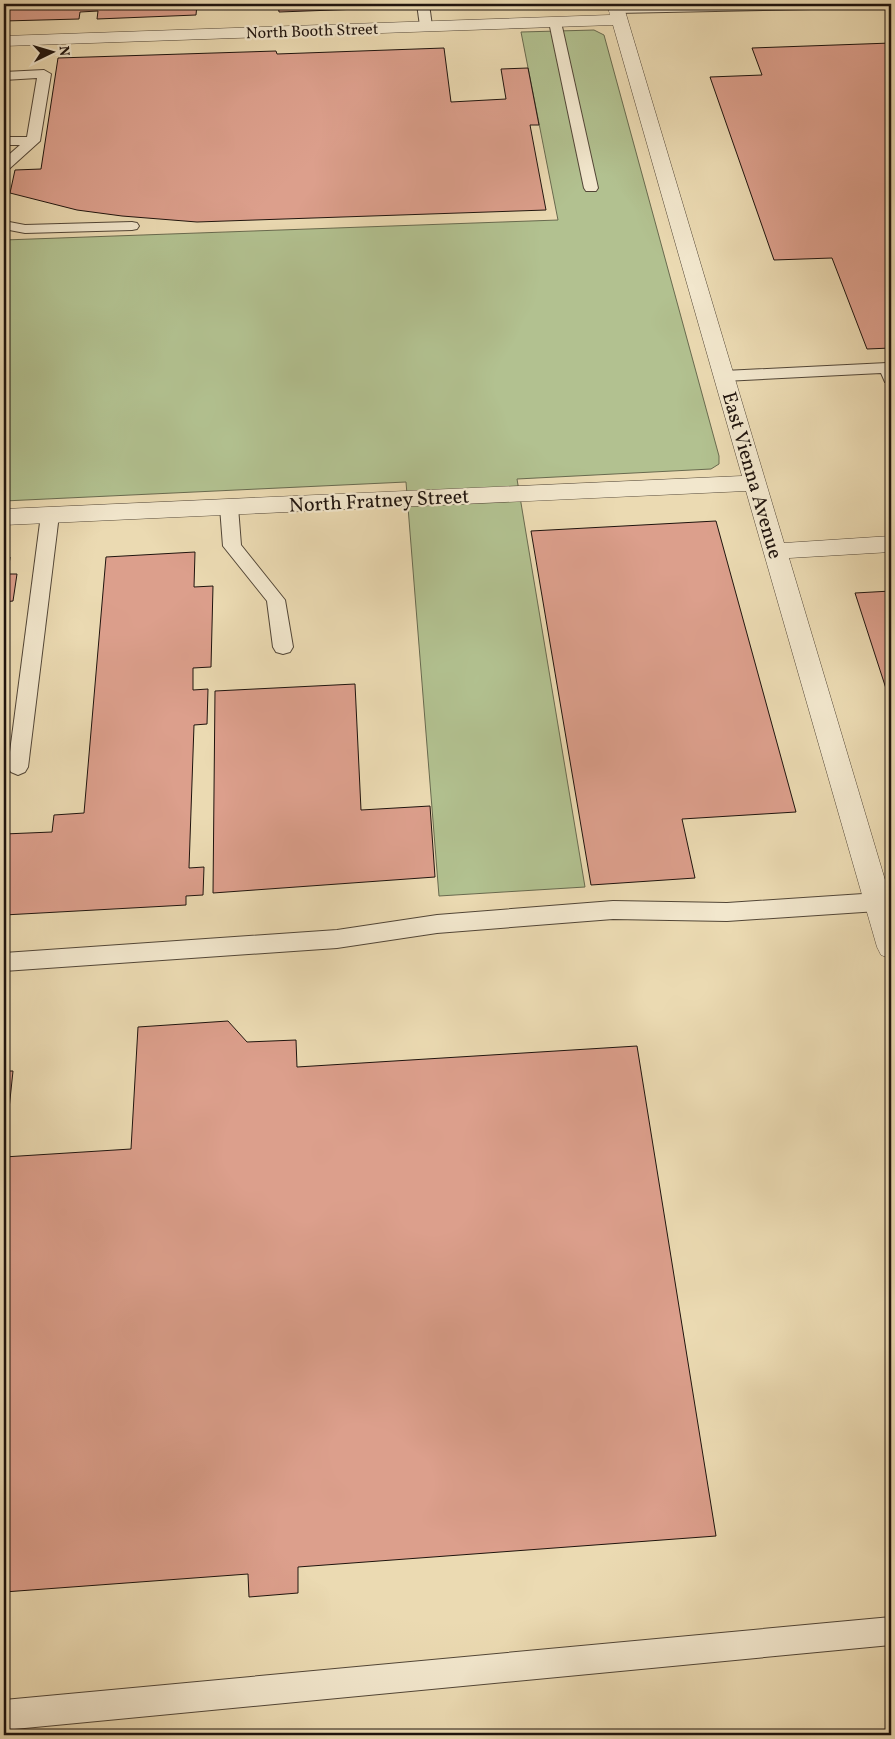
<svg xmlns="http://www.w3.org/2000/svg" width="895" height="1739" viewBox="0 0 895 1739" font-family="Vollkorn,serif">
  <rect width="100%" height="100%" fill="#ebdab2"/>
  <filter id="stains"><feTurbulence type="fractalNoise" baseFrequency=".004" numOctaves="4"/><feColorMatrix values="0 0 0 0 .2 0 0 0 0 .09 0 0 0 0 .02 0 0 0 .5 -.17"/></filter>
  <radialGradient id="worn" r=".72"><stop offset=".6" stop-color="#630" stop-opacity="0"/><stop offset="1" stop-color="#630" stop-opacity=".3"/></radialGradient>
  <path fill="#b2c190" stroke="#686a4f" d="M594,30L604,35L719,456V464L711,469L517,479L585,887L439,896L406,482L4,501V240L558,220L521,32Z"/>
  <g fill="#dc9f8c" stroke="#1f140e">
    <path d="M8,4H197L196,15L97,19L98,11L80,12L79,19L4,21Z"/>
    <path d="M278,4H388V8L279,12Z"/>
    <path d="M891,43V348L867,349L832,258L774,260L710,77L762,75L752,48Z"/>
    <path d="M444,48L451,102L506,99L501,69L528,68L539,125H530L546,210L197,222L122,216L77,210L10,193L15,170L41,169L58,58L276,51L277,54Z"/>
    <path d="M716,521L796,812L682,819L695,878L591,885L531,531Z"/>
    <path d="M195,552L194,587L213,586L211,667L193,668V690L208,689L207,724L194,725L189,868L204,867L203,895L186,896V905L4,915V834L52,832L54,815L84,813L106,557Z"/>
    <path d="M4,557H10L8,574H17L13,601L4,602Z"/>
    <path d="M891,591V704L855,593Z"/>
    <path d="M355,684L361,810L430,806L435,877L213,893L215,691Z"/>
    <path d="M228,1021L247,1042L296,1040L297,1067L637,1046L716,1536L298,1567V1593L249,1597L248,1574L4,1592V1071H13L4,1157L131,1149L138,1027Z"/>
  </g>
  <g fill="none" stroke-linecap="round" stroke-linejoin="round">
    <defs>
      <g id="service">
        <path d="M417,4H429L432,26L431,29L426,30L420,26Z"/>
        <path d="M689,4H868L862,8L617,13L611,9L617,5Z"/>
        <path d="M555,18L561,22L598,188L596,191H586L584,188L549,22Z"/>
        <path d="M44,70L51,74L40,141L9,169L4,170V159L20,145H4V137H27L37,78L4,80V72Z"/>
        <path d="M4,221L25,225L132,222L137,223L139,226L137,229L132,230L25,233L4,229Z"/>
        <path d="M887,363L891,364V383L885,382L881,373L724,381L718,380L716,376L718,372L724,371Z"/>
        <path d="M229,501L235,503L238,507L241,545L285,600L293,647L290,652L283,654L276,652L273,647L267,601L223,546L220,507L223,503Z"/>
        <path d="M50,509L56,511L59,515L28,767L25,772L18,775L11,772L8,767L41,515L44,511Z"/>
        <path d="M878,893L886,896L889,902L886,908L878,911L727,921L613,919L437,933L337,948L4,971V953L337,930L437,915L613,901L727,903Z"/>
        <path d="M891,1617V1645L4,1730V1700Z"/>
      </g>
      <path id="minor" d="M607,4H623L784,543L891,536V552L789,558L891,900V959L881,955L877,947L746,491L4,525V509L742,476L613,25L4,46V36L610,15Z"/>
    </defs>
    <use href="#service" stroke="#524637" stroke-width="2"/>
    <use href="#minor" stroke="#524637" stroke-width="1"/>
    <use href="#service" fill="#f2e7cd" fill-rule="evenodd"/>
    <use href="#minor" fill="#f2e7cd" fill-rule="evenodd"/>
  </g>
  <g text-anchor="middle" stroke-width="4.5" stroke-linejoin="round" paint-order="stroke">
    <g font-size="16" fill="#1f140e" stroke="#f2e7cd">
      <text transform="translate(312 30) rotate(-2)" y="6">North Booth Street</text>
    </g>
    <g font-size="20" fill="#1f140e" stroke="#f2e7cd">
      <text transform="translate(753 475) rotate(74)" y="7">East Vienna Avenue</text>
      <text transform="translate(379 500) rotate(-3)" y="7">North Fratney Street</text>
    </g>
  </g>
  <rect width="895" height="1739" fill="none" stroke="#ebdab2" stroke-width="20"/>
  <rect x="5" y="5" width="885" height="1729" fill="none" stroke="#1f140e" stroke-width="2.5"/>
  <rect x="10" y="10" width="875" height="1719" fill="none" stroke="#1f140e"/>
  <g transform="translate(52 52) rotate(85)" stroke="#f2e7cd" stroke-width="4" paint-order="stroke">
  <path d="M0-4L9 19L0 12L-9 19Z" fill="#1f140e"/>
  <text y="-8" font-size="14" font-weight="bold" text-anchor="middle" fill="#1f140e">N</text>
  </g>
  <rect width="100%" height="100%" filter="url(#stains)"/>
  <rect width="100%" height="100%" fill="url(#worn)"/>
</svg>
